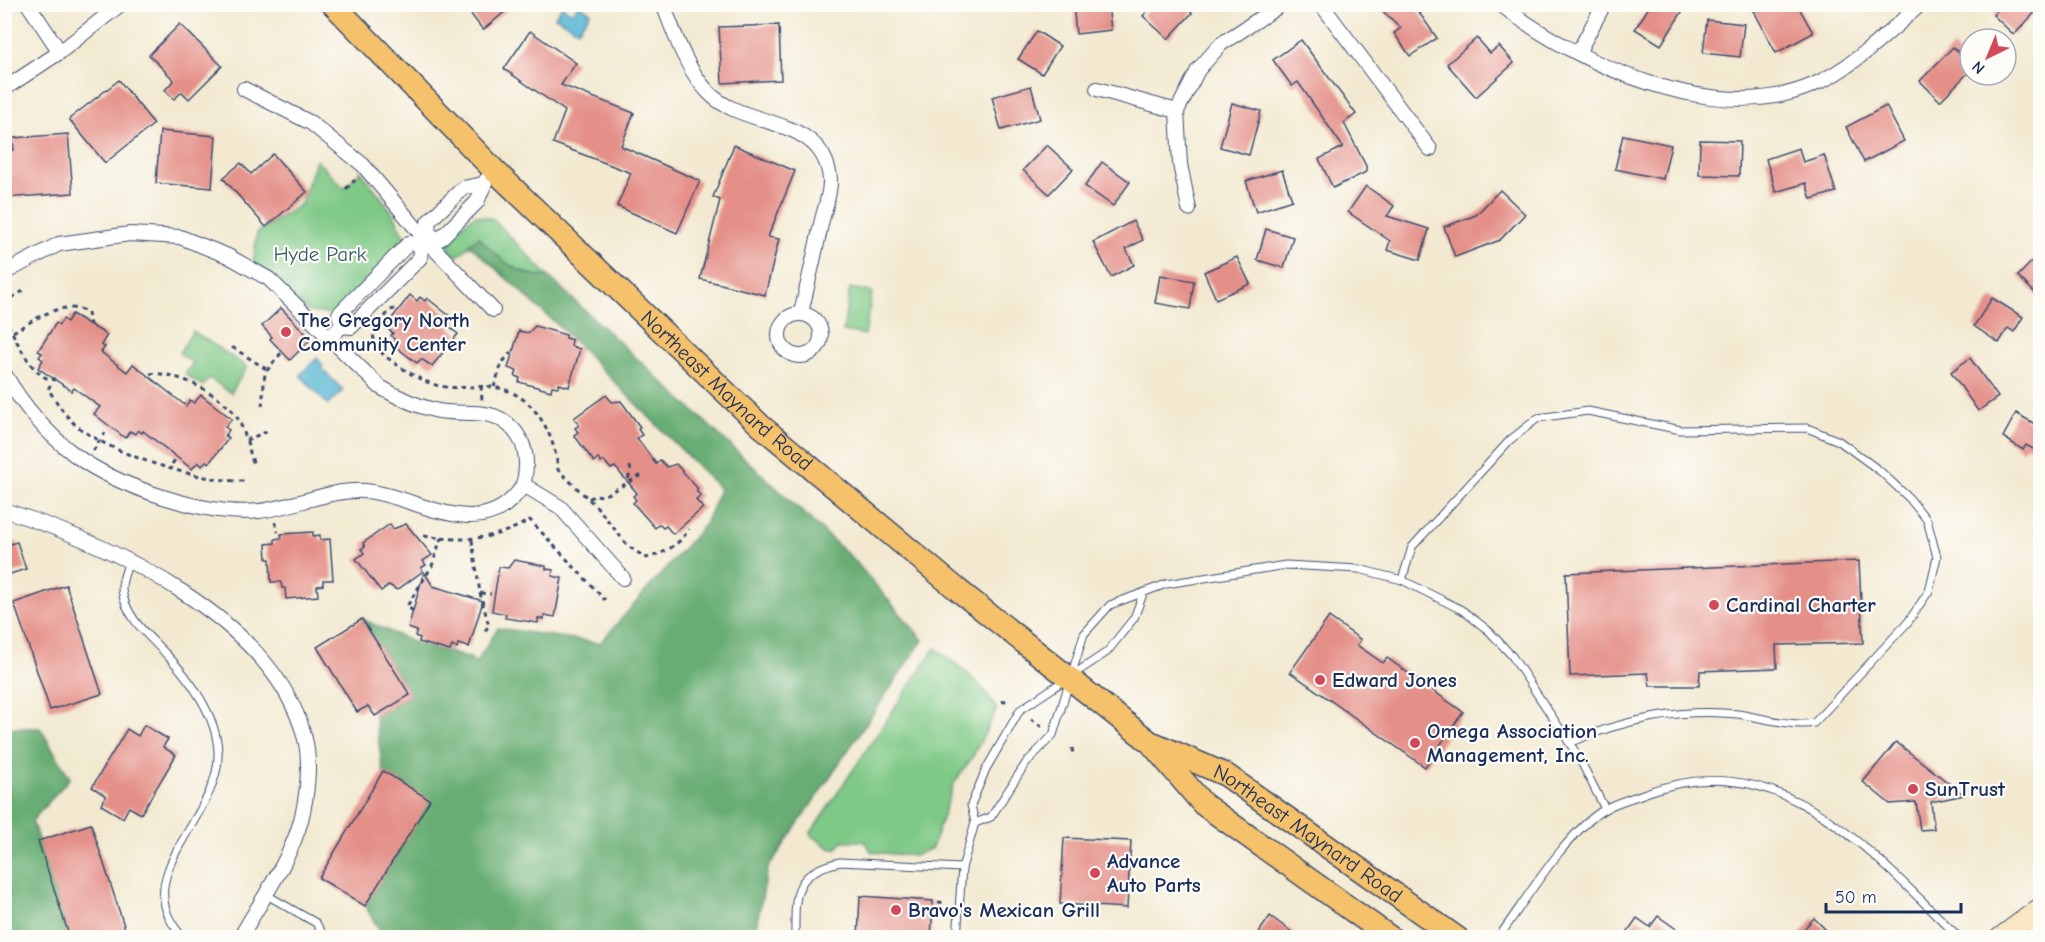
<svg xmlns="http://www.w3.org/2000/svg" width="2045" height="942" viewBox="0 0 2045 942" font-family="'Comic Neue',sans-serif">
  <rect width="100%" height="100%" fill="#fdfcf7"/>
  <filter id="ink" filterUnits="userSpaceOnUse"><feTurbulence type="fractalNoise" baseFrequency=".0167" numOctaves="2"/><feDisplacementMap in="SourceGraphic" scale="12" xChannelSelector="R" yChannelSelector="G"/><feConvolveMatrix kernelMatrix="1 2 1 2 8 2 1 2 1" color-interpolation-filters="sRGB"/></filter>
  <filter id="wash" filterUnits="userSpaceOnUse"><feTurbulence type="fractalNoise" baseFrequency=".008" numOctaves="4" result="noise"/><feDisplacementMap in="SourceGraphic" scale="24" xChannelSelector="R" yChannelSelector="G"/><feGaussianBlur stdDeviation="1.35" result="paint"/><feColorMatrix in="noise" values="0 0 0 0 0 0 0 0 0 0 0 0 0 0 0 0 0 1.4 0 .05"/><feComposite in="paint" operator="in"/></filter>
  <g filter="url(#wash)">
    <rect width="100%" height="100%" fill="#f2e9d0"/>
    <g fill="#7fc986" stroke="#4d7c72" stroke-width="1.5">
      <path d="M316,160L344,188L361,171L395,216L406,242L334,314L309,312L253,264L257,233L301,204Z"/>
      <path d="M475,215L493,219L549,277C518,276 499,260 479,237L458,256L450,253C443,235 463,225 475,215Z"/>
      <path d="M850,288L872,292L865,335L843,331Z"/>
      <path d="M193,331L247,367L231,393L209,378L203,386L185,374L193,363L179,353Z"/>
      <path d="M935,648C959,666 982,683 997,709L973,756L954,783L932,848L914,856L872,852L864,841H842L837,848L831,849L810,834Z"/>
    </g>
    <g fill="#67ad73" stroke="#416e68" stroke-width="1.5">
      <path d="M479,237C499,260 518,276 549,277L854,560L923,640L768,868L754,937L384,938L365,906L429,800L383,771L375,716L410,695L362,619L415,643L470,658L476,663L498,628L600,643L705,524L720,489L563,330L469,244Z"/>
      <path d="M4,728H40L70,778L32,821L70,937H5Z"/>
    </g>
    <g fill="#56b7d4" stroke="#387399" stroke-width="1.5">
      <path d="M578,5L591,12L578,30L555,17L562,6L572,13Z"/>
      <path d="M317,358L323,365L321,368L343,390L328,405L300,375Z"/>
    </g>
    <g id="blocks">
      <g fill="#e49088">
        <path d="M463,4H514L483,30Z"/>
        <path d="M1073,4H1108L1111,30L1076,34Z"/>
        <path d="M1154,4H1183L1192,13L1168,39L1143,16Z"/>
        <path d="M1375,4H1413L1437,38L1410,56L1394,33L1401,28Z"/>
        <path d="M1651,4H1687L1661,45L1635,29Z"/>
        <path d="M1766,4H1797L1813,33L1776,53L1754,11Z"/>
        <path d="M2003,4H2040V7L2014,35L1993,15Z"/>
        <path d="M1707,20L1744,24L1740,57L1703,53Z"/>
        <path d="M180,24L222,66L189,99L182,92L174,99L165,90L174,80L149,55Z"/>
        <path d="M779,25L781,80L722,83L719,27Z"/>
        <path d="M530,31L576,63L561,85L634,113L621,146L700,181L677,233L617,206L631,173L553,143L565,111L504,69Z"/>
        <path d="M1037,31L1060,46L1042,74L1018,59Z"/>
        <path d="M1477,38L1490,53L1499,46L1514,63L1476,97L1447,64Z"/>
        <path d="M1301,40L1356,114L1344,123L1366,166V172L1333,188L1319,159L1343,147L1298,82L1292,86L1273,60Z"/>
        <path d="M1953,47L1970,64V71L1940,101L1920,81Z"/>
        <path d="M119,80L154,124L105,163L69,119Z"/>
        <path d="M1031,86L1040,119L1001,130L992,97Z"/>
        <path d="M1232,103L1261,111L1249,155L1220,147Z"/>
        <path d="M1886,106L1904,141L1864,162L1846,127Z"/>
        <path d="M160,131L216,136L212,188L156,183Z"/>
        <path d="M68,134L73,193L4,198V151L14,150L13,138Z"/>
        <path d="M1623,135L1671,145L1663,179L1615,169Z"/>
        <path d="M1700,140L1740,141L1739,176L1699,175Z"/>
        <path d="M734,145L795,171L768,237L779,239L765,295L700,279L720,200L713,197Z"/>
        <path d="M1047,145L1073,169L1049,194L1023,170Z"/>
        <path d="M1799,148L1803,162L1824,155L1836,192L1811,199L1806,183L1776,192L1766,159Z"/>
        <path d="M273,154L307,192L266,227L223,178L241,163L251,174Z"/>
        <path d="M1102,162L1130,182L1113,206L1085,186Z"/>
        <path d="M1282,170L1292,200L1256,212L1246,181Z"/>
        <path d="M1366,186L1394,206L1387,216L1429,229L1420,260L1387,250L1390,241L1348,212Z"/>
        <path d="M1500,190L1525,214L1500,240L1455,257L1444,227L1476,215Z"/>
        <path d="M1133,221L1143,240L1126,249L1134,265L1111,277L1093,242Z"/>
        <path d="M1266,229L1293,237L1284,268L1257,260Z"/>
        <path d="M2040,253V298L2018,276Z"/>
        <path d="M1237,257L1250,284L1216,299L1204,272Z"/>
        <path d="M1160,275L1194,281L1190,309L1155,303Z"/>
        <path d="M410,295L417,301L420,297L425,301L427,298L452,318L449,327L458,334L432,366L421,359L417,363L392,344L395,340L391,336L393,333L385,327Z"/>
        <path d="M1992,298L2023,317L2014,332L2008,328L1999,343L1974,326Z"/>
        <path d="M281,308L311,339L290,360L270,339L272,337L262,326Z"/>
        <path d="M72,314L107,335L101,345L105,347L101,352L127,372L133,364L186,406L190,400L194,403L201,395L232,419L225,427L229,430L225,436L229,438L209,463L206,461L202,466L198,462L192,469L143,431L142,433L138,430L135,434L130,431L125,438L94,414L100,407L74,388L72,391L38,368L43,360L39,357L42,353L38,351L56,323L59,325L63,319L67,322Z"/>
        <path d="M535,326L566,335V338L572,340L571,346L580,349L569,387L559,384L558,387L552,386L551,391L519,382L520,378L515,376L517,371L508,368L519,331L528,333Z"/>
        <path d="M1970,358L1998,397L1978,411L1951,372Z"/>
        <path d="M606,395L612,402L621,401L640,427L638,429L642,435L637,438L656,464L660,460L667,467L676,464L698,489L696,491L701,496L696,500L703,508L673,534L666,526L663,528L659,524L655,528L633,503L636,500L633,496L637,493L615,467L611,469L604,461L601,463L598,458L594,462L574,435L578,432L575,428L579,425L574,418Z"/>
        <path d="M2016,413L2040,427V453L2026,445L2023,450L2003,437Z"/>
        <path d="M390,524L393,529L406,524L432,555L423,561L426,565L421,568L423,571L397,590L389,585L381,591L356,559L364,553L361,549L365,547L363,543Z"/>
        <path d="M313,532V536L320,535V540L330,539L333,580H323V585L317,586L318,596L286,599L285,588H282L281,582H271L270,559H267L266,544L275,543V539L282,538L281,534Z"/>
        <path d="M17,542L26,569L4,576V546Z"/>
        <path d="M514,560L546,566V569L553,570L552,576L562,578L555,617L544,615V619L538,618V623L505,618L506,614L492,611L499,567L508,568Z"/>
        <path d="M1859,561L1863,643L1776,645L1777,668L1700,671L1699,686H1650L1648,673L1570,676L1566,573Z"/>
        <path d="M424,572L433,586L483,601L469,647L458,644L457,648L452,646L450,651L419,642L420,638L415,636L417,631L408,628Z"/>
        <path d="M66,585L102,694L50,710L14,603Z"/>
        <path d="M1329,617L1361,640L1357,645L1383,663L1387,658L1463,712L1425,767L1290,672Z"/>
        <path d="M362,619L410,695L375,716L368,706L357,712L317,647Z"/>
        <path d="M144,725L168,739L163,747L176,755L141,814L129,807L123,818L101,805L106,796L92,787L127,729L138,736Z"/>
        <path d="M1896,742L1964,795L1931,802L1934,829L1920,830L1916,802L1890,804L1863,782Z"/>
        <path d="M383,771L430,800L365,906L319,878Z"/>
        <path d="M91,824L128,938H70L38,841Z"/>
        <path d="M1064,838L1131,841L1127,908L1060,904Z"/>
        <path d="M860,896L933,901L931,938H858Z"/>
        <path d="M1270,916L1300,938H1255Z"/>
        <path d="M1658,916L1689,938H1623L1637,918L1650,927Z"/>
        <path d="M1814,918L1834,938H1796Z"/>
      </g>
    </g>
  </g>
  <g filter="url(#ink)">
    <use href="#blocks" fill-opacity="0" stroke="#3b4b6f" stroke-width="1.5"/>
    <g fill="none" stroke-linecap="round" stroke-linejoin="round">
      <defs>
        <g id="lane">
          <path d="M129,560C127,569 121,581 122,590C126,618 147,634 165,653C189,677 217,716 218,752C221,819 122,876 184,938"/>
          <path d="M1402,580L1412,547L1510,440L1538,418L1588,411L1681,430L1807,428L1839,441L1880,471L1909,498L1927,520L1937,557L1929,591L1908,622L1814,723C1792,727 1760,717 1737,714C1681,708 1621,720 1570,743"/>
          <path d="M975,823L991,817L1026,763L1053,735L1084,634L1110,605L1166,584L1286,565L1359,569L1402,580L1462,610L1489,631L1512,656L1578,756L1605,809"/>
          <path d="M265,894L316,923L325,938"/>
          <path d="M795,938C795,896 792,872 840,862L962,868"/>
          <path d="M957,938L962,868L975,823L971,805L986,769L1020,710L1107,652L1134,618L1143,594"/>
          <path d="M1498,938C1526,900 1566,832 1605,809C1616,802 1631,799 1643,794C1781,741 1871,853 1960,938"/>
        </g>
        <g id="street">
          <path d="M28,4L60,52"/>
          <path d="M663,4C675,35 686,69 709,93C744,129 824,115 830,179C831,193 824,210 821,224C815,254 808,283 801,313"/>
          <path d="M1321,4L1430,149"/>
          <path d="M1500,4C1578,65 1718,128 1815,84C1854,67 1888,32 1921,4"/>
          <path d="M1578,53L1604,4"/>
          <path d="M4,89L60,52L121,4"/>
          <path d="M244,89L311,123L363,165L425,239L493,310"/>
          <path d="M1097,89L1177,111"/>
          <path d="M1189,209L1180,164L1177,111L1198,70L1221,44L1282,4"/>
          <path d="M429,235L440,239L477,202L486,180"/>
          <path d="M4,273L59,244L130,234L180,237L228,256L269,279L380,387C397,397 414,405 434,410C460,417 490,405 511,427C525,441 528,457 525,476C524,486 519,492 512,499C472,540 410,494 365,491C329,489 294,507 259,511C207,517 116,486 75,455C47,434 22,404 4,373"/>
          <circle cx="800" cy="335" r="21"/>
          <path d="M342,326L339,314L409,243L422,244"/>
          <path d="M330,337L342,326L351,327L420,258L422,244L429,235L428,222L463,188L483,184"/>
          <path d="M524,485L560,507L623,578"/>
          <path d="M4,510C110,544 275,619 305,739C311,762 307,797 301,820C291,859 260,902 240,938"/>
        </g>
        <g id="secondary">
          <path d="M2000,938L2040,908"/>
          <path d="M2035,938L2040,926"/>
        </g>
        <g id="primary">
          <path id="s1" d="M333,4L495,171L761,426L958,590L1151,743L1203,804L1391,938"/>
          <path id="s2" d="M1155,744L1226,775L1457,938"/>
        </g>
      </defs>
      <use href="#lane" stroke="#3b4b6f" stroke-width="9"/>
      <use href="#street" stroke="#3b4b6f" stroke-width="16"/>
      <use href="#secondary" stroke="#3b4b6f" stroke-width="22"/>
      <use href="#primary" stroke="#3b4b6f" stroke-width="25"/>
      <g stroke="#3b4b6f" stroke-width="3" stroke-dasharray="4.5 4.5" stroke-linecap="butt">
        <path d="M346,189L355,180"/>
        <path d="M4,302L25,290"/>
        <path d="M395,309L390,310L373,333C374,347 382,354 393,362C409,373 427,385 446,387C461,389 477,385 492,387C533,391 555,434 558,470L597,507L628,546L646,558C665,553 678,546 689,529"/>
        <path d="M4,317C14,334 33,382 54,379L48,389C56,401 66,417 77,426C112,455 203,483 248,481"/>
        <path d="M13,332C35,320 63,298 88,313L90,325"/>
        <path d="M232,347L266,369"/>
        <path d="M150,374C174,370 226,396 238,419C245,432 249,449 253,463"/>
        <path d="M481,386L482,400"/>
        <path d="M494,387L502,363L511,352"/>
        <path d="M262,406L265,373L282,352"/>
        <path d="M103,436L105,433"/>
        <path d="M246,440L271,430"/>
        <path d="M93,451L100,440"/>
        <path d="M172,464L175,460"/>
        <path d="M628,479L631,471L629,463"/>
        <path d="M589,499L595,495L603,496L644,474"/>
        <path d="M275,522L278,532"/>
        <path d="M424,536C463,542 495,540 530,520L605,600"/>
        <path d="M472,540L480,593L491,594"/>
        <path d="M480,593L489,626L482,634"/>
        <path d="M413,611L407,606L432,566L441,538"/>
        <path d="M1002,702L1007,700"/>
        <path d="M1031,719L1042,727"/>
        <path d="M1072,748L1073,755"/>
        <path d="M938,902L947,903"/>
      </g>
      <use href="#lane" stroke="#fff" stroke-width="7"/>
      <use href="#street" stroke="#fff" stroke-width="14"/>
      <use href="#secondary" stroke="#fbe6c4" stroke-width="20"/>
      <use href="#primary" stroke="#f5c16b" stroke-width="22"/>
    </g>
  </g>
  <g fill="#d1495b" stroke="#fdfcf7" stroke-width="2">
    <circle cx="286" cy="332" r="6"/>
    <circle cx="1714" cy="605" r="6"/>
    <circle cx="1320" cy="680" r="6"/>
    <circle cx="1415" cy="743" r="6"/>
    <circle cx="1913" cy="789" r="6"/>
    <circle cx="1095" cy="873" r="6"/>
    <circle cx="896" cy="910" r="6"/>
  </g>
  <g text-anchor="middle" stroke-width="4.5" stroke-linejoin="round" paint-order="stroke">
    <g font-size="21" fill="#395d6a" stroke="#fdfcf7">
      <text x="320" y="261">Hyde Park</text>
    </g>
    <g font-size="21" font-weight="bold" fill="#1b2f5e" stroke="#fdfcf7" text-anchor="start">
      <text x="298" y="327">The Gregory North<tspan x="298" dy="24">Community Center</tspan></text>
      <text x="1726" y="612">Cardinal Charter</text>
      <text x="1332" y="687">Edward Jones</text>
      <text x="1427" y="738">Omega Association<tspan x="1427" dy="24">Management, Inc.</tspan></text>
      <text x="1925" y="796">SunTrust</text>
      <text x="1107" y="868">Advance<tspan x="1107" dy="24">Auto Parts</tspan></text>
      <text x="908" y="917">Bravo's Mexican Grill</text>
    </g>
    <g font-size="21" fill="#1b2f5e" stroke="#fdfcf7">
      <text dy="7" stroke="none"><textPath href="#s1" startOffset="552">Northeast Maynard Road</textPath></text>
      <text dy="7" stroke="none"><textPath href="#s2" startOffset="178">Northeast Maynard Road</textPath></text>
    </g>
  </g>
  <rect width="2045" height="942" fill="none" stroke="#fdfcf7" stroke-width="24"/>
  <g transform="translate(1988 57) rotate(223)"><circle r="28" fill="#fdfcf7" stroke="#a3aaba" stroke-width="1.5"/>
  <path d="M0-4.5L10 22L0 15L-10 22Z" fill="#d1495b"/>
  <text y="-9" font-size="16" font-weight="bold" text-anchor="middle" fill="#1b2f5e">N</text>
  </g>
  <path d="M1826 903v9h135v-9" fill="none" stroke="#1b2f5e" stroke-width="3"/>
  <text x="1835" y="903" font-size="18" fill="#1b2f5e" stroke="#fdfcf7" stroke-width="4.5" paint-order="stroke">50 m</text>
</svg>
